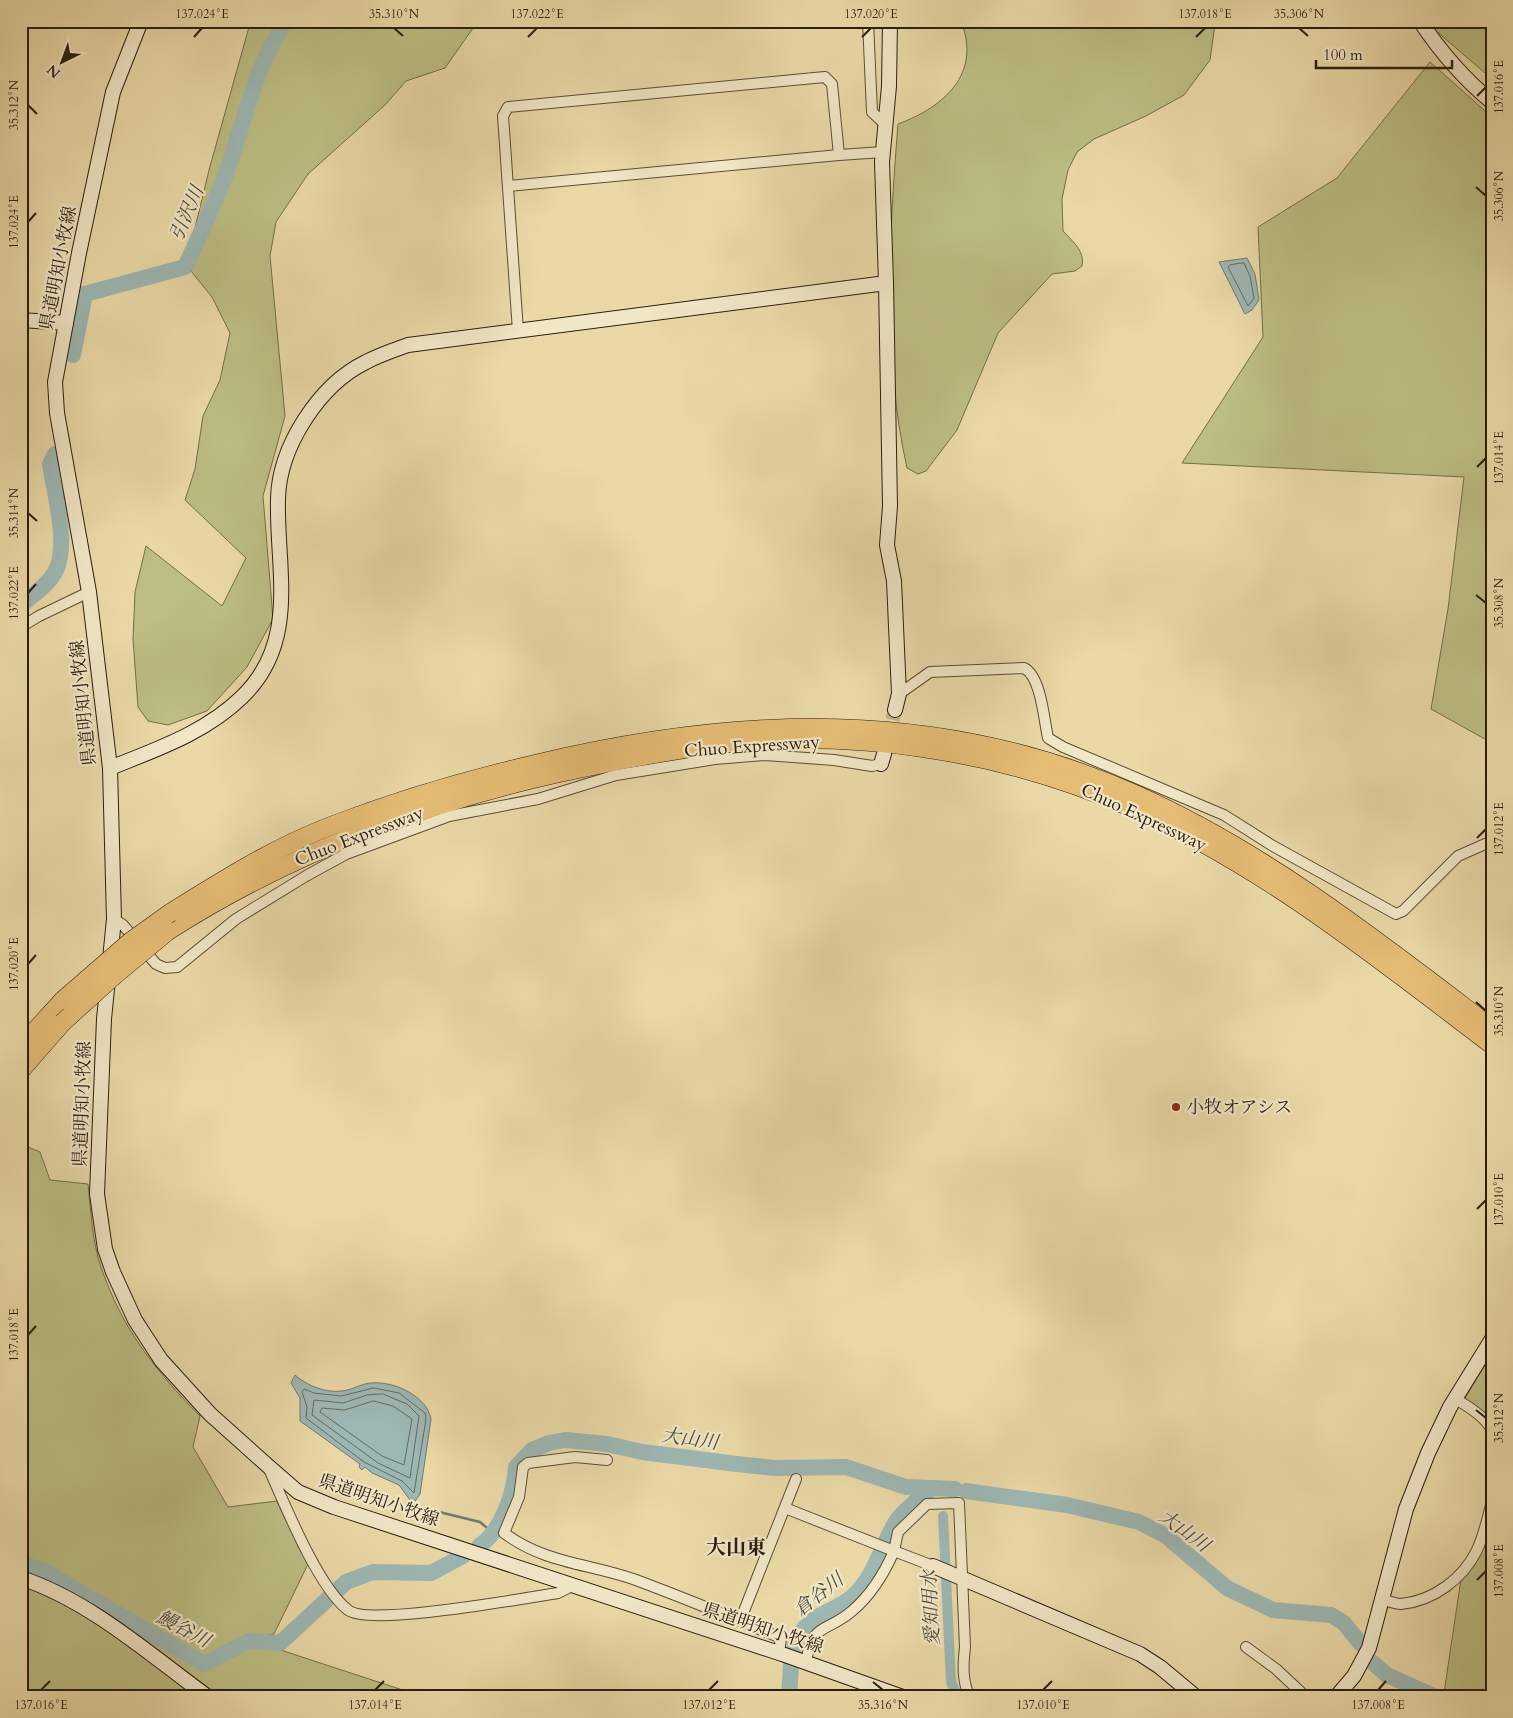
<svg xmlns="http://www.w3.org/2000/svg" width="1513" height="1718" viewBox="0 0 1513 1718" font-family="Cardo,'Noto Serif JP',serif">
  <rect width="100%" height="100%" fill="#ead9a7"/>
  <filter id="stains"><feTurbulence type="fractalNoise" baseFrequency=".004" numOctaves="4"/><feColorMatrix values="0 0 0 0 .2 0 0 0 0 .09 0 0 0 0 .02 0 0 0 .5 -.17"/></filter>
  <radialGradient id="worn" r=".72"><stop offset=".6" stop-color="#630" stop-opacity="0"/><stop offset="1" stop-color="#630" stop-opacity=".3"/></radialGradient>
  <g fill="#bcbe83" stroke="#726e4a">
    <path d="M258,21H478L445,68L406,81L385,105L308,174L276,222L270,256L285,416L263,496L273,619L247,667L207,711L168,725L148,721L138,707L133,639L135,592L146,546L222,606L246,558L185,500L195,469L203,416L220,380L230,333L212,297L186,265L209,170L249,27Z"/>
    <path d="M961,21H1218L1215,24L1210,60L1184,95L1146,116L1094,139L1077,152L1068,170L1062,199L1063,231C1073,242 1085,251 1082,266L1075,271L1052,274L998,333L957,430L926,471L918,474L907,468C882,356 889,238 898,124C944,107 982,74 961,21Z"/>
    <path d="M1429,21H1492V79L1435,30Z"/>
    <path d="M1430,62L1492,117V743L1431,709L1448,609L1464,477L1182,463L1263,337L1258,227L1337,178Z"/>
    <path d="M21,1144L40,1152L50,1180L88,1184C91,1211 92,1241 101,1267C122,1329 155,1370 200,1416L193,1447L228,1507L277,1501L308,1564L274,1634L247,1639L424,1697H21Z"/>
    <path d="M1492,1353V1424L1464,1400Z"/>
    <path d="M1492,1513V1697H1452L1444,1693L1461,1579Z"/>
  </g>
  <g fill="#9db7b3" stroke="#6f7a73">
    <path d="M1247,258L1255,274L1259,300L1252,310L1245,314L1219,262Z"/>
    <path d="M295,1375C308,1386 325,1393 342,1391C353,1390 362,1383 372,1383C394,1381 427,1396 431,1419L420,1494L413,1504L399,1485L372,1473L365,1467L362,1470L359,1467L360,1464L300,1421V1398L291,1383Z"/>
  </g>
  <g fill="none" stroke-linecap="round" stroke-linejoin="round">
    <g stroke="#636a62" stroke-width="1">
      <path d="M1244,263L1250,276L1254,298L1248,306L1228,267L1230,265Z"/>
      <path d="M374,1388L399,1393L425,1413L426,1419L414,1493L402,1481L364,1462L306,1418L307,1407L302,1392L304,1389L314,1393L341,1396Z"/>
      <path d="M383,1394L407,1404L419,1416L410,1478L378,1463L312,1415L314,1400L343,1403L367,1395Z"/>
      <path d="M374,1401L393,1406L412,1419L404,1465L382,1456L320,1412L322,1408L344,1410Z"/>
    </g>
    <path stroke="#6f7a73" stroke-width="2.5" d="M427,1509L480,1522L493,1533"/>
    <path stroke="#9db7b3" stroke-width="10" d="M943,1516L951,1682L958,1697"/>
    <g stroke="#9db7b3" stroke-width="16">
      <path d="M73,355L85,294L185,267C201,232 219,196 231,159C247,111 257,63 286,21"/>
      <path d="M21,606C32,595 50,584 56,570C69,543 54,493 50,464L55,454"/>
      <path d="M966,1491L1067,1505L1139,1522L1166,1536L1227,1588L1273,1610L1331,1615L1344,1623L1360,1643"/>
      <path d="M479,1546C502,1531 514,1493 516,1467L532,1450L549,1443L565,1440L607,1444L642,1452L737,1464L774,1468L846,1467L906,1487L955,1489"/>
      <path d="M21,1563L44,1571L204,1664L249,1641L280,1643L346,1582L373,1572L431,1573L463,1556"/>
      <path d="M1373,1663L1387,1675L1436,1697"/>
      <path d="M789,1697C791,1675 789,1653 800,1634C811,1614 836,1611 852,1597C873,1579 881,1548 894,1525C901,1511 920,1499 932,1488"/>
    </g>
    <path stroke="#c3b489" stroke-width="14" stroke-dasharray="14 7" stroke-linecap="butt" d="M887,740L895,710"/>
    <defs>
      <g id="street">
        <path d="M868,21L872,112L885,124"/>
        <path d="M508,186L839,155"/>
        <path d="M518,331L503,116L508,107L825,77L832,84L839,155L883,152"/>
        <path d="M21,627L39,616L89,592"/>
        <path d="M899,694L930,672L1024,668C1041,676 1044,720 1048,738L1063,747L1224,815L1273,846L1396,914L1403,911L1458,856L1492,841"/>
        <path d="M114,919L123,925L156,964L165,968L177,967L236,919L306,876L346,854L449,816L538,799L616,775L715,759L765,755L834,760L872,766L881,764"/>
        <path d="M1455,1399C1468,1406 1485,1417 1492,1430"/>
        <path d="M607,1460L575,1457L528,1463L523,1467L519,1497L504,1533C546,1564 588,1563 636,1580C684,1598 733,1618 781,1638L779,1653"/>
        <path d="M269,1469C285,1505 318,1587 348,1610C368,1627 525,1598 558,1593L574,1585"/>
        <path d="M785,1508L894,1551L898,1532L927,1504L959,1503L965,1647C963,1664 962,1682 970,1697"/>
        <path d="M1382,1599C1388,1601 1395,1604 1401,1604C1433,1601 1463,1579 1477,1550C1484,1535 1488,1517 1492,1501"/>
        <path d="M740,1621L796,1479"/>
        <path d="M1246,1647L1276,1669L1306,1697"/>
        <path d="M806,1662C813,1621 825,1634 852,1611C871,1595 884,1574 894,1551L933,1566"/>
      </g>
      <g id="secondary">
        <path d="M141,21L113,92L79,253L55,382L57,413L89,592L110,768L114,919L104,1019L97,1194L105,1249L113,1272L135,1320L161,1360L210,1414L268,1466L298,1492L334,1507L782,1654L903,1697"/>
        <path d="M1420,21C1440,51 1464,79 1492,102"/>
        <path d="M886,283L890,506L887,545L894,581L899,694L895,710"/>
        <path d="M21,320L66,323"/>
        <path d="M881,764L884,754"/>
        <path d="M110,768C157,749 205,733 242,697C300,641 276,568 278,499C279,447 319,385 366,362C379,355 394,350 408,345L886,283L882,162L889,86L890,21"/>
        <path d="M933,1566L1140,1654L1160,1667L1196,1697"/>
        <path d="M21,1578C90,1601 149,1654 208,1697"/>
        <path d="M490,1697H536"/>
        <path d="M1336,1697L1354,1676L1369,1648L1406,1509L1428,1453L1450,1407L1492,1339"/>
      </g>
      <g id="highway">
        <path d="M170,913C221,881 272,849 328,827C395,801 466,780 535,764C740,715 941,707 1137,795C1267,853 1379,942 1492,1028"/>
        <path d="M168,931C287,855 417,805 555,774C606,763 659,752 711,745C852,728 1000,750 1130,807C1263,865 1377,958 1492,1045"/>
        <path d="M21,1046L63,1000"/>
        <path d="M21,1070L62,1023"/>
      </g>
    </defs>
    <use href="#street" stroke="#594d37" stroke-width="12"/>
    <use href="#secondary" stroke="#291e12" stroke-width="16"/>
    <use href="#highway" stroke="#291e12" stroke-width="19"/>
    <use href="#street" stroke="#f1e6c6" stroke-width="10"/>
    <use href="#secondary" stroke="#f1e6c6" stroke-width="14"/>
    <use href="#highway" stroke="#e5bc74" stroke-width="18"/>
    <defs>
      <g id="highway-bridge">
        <path d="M63,1000L131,941L170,913"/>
        <path d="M62,1023L115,975L168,931"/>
      </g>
    </defs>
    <use href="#highway-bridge" stroke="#291e12" stroke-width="19" stroke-linecap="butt"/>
    <use href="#highway-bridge" stroke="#e5bc74" stroke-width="18"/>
  </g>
  <path fill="none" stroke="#291e12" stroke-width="2" d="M394,28L403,36M1299,28L1308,36M194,37L202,28M528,37L537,28M862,37L871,28M1196,37L1205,28M1477,96L1486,87M28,105L37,114M1476,187L1486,196M28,222L36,213M1477,467L1486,458M28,513L37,521M28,593L36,584M1476,595L1486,603M1477,838L1486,829M28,964L36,955M1476,1002L1486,1011M1477,1209L1486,1200M28,1335L36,1326M1476,1410L1486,1418M1477,1580L1486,1571M873,1682L883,1690M41,1690L50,1681M375,1690L384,1681M709,1690L718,1681M1043,1690L1052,1681M1378,1690L1386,1681"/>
  <circle fill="#8f2418" stroke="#f1e6c6" stroke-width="2" cx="1176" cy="1107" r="5"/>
  <g text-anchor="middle" stroke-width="4.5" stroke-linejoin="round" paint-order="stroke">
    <g font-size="18" fill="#291e12" stroke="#f1e6c6">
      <text transform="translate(58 268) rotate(-79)" y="6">県道明知小牧線</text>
      <text transform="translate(83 703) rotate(-96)" y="6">県道明知小牧線</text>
      <text transform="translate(752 746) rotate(-4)" y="6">Chuo Expressway</text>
      <text transform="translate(1144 817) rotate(25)" y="6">Chuo Expressway</text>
      <text transform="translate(359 836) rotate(-21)" y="6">Chuo Expressway</text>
      <text transform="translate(82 1104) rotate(-88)" y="6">県道明知小牧線</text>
      <text transform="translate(379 1500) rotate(19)" y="6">県道明知小牧線</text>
      <text transform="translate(763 1628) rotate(18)" y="6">県道明知小牧線</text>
    </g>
    <g font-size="18" fill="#291e12" stroke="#f1e6c6" text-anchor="start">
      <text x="1186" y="1113">小牧オアシス</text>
    </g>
    <g font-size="19" font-style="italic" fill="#4c4c42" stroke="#f1e6c6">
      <text transform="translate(186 213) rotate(-67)" y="7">引沢川</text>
      <text transform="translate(690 1438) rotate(8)" y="7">大山川</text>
      <text transform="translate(1185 1530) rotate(36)" y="7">大山川</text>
      <text transform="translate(818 1594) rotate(-38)" y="7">倉谷川</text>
      <text transform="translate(930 1608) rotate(-93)" y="7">愛知用水</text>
      <text transform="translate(184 1628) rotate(28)" y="7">鰻谷川</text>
    </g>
    <g font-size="20" font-weight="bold" fill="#291e12" stroke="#f1e6c6">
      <text x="736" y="1554">大山東</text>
    </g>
  </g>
  <rect width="1513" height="1718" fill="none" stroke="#ead9a7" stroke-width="55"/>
  <g transform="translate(62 62) rotate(222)" stroke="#f1e6c6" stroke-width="4" paint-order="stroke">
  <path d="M0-4L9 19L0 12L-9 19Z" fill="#291e12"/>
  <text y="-8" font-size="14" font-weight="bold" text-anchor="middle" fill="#291e12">N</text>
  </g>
  <path d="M1316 60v8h136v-8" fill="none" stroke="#291e12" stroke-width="2.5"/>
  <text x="1323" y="60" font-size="15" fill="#291e12" stroke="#f1e6c6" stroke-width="4" paint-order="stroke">100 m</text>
  <rect x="28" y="28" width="1458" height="1662" fill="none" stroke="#291e12" stroke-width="2"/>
  <g font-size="12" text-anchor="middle" fill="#291e12">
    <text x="202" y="18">137.024°E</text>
    <text x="394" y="18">35.310°N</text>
    <text x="537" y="18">137.022°E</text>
    <text x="871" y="18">137.020°E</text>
    <text x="1205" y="18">137.018°E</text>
    <text x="1299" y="18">35.306°N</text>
    <text transform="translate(1499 87) rotate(-90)" y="4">137.016°E</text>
    <text transform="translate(14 105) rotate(-90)" y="4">35.312°N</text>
    <text transform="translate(1499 196) rotate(-90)" y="4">35.306°N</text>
    <text transform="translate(14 222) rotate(-90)" y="4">137.024°E</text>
    <text transform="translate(1499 458) rotate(-90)" y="4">137.014°E</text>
    <text transform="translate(14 513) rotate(-90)" y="4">35.314°N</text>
    <text transform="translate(14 593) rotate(-90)" y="4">137.022°E</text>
    <text transform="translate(1499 603) rotate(-90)" y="4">35.308°N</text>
    <text transform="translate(1499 829) rotate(-90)" y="4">137.012°E</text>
    <text transform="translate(14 964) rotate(-90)" y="4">137.020°E</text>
    <text transform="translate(1499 1011) rotate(-90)" y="4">35.310°N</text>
    <text transform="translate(1499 1200) rotate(-90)" y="4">137.010°E</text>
    <text transform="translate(14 1335) rotate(-90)" y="4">137.018°E</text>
    <text transform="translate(1499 1418) rotate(-90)" y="4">35.312°N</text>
    <text transform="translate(1499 1571) rotate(-90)" y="4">137.008°E</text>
    <text x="41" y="1709">137.016°E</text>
    <text x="375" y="1709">137.014°E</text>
    <text x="709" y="1709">137.012°E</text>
    <text x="883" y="1709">35.316°N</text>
    <text x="1043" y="1709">137.010°E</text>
    <text x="1378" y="1709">137.008°E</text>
  </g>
  <rect width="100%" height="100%" filter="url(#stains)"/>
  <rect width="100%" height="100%" fill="url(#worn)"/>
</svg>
